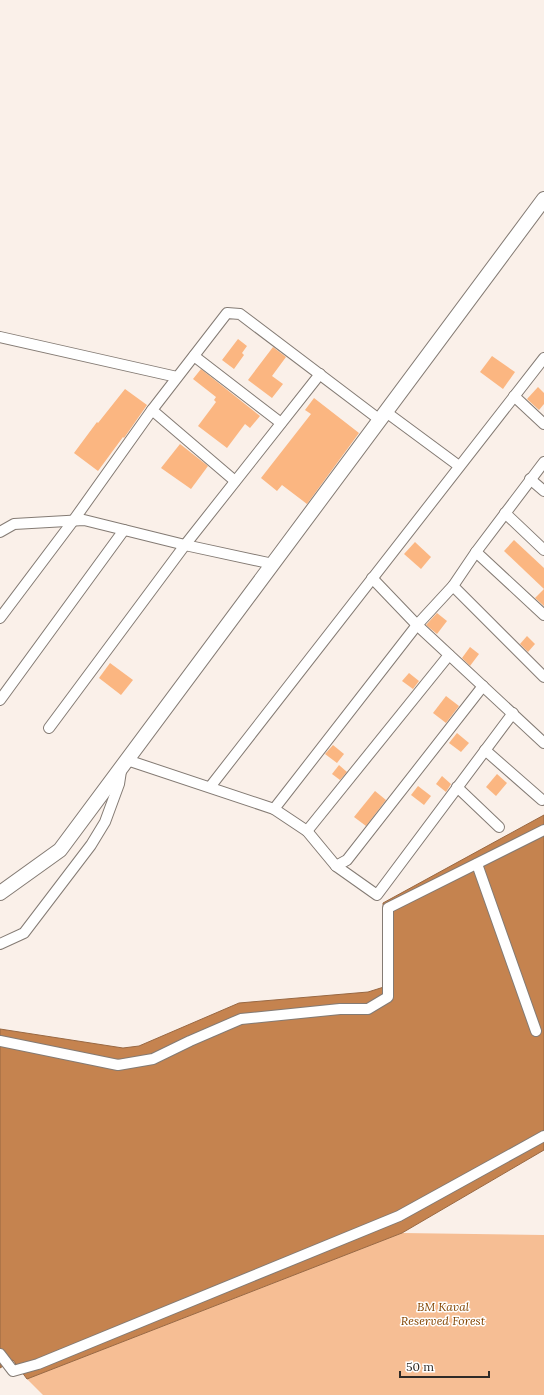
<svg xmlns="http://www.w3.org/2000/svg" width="544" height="1395" viewBox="0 0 544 1395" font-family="Lora,serif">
  <rect width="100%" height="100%" fill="#faf0e9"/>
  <path fill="#f6be94" d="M402,1233L544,1235V1395H43L27,1379Z"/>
  <path fill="#c5834f" stroke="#986843" d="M544,815V1150L402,1233L27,1379L13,1360L0,1368V1029L123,1048L139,1046L239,1003L368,992L387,986L383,903Z"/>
  <g fill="#fbb681">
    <path d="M238,339L247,346L242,353L244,355L234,369L222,360Z"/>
    <path d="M273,347L286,357L272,376L283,384L272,398L248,380Z"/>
    <path d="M492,356L515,372L503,389L480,372Z"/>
    <path d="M201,369L260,416L250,428L245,424L227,448L198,426L216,402L214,400L216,397L193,379Z"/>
    <path d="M538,387L544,393V404L539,410L527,399Z"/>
    <path d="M125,389L147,405L124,438L123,437L98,471L74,453L97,422L98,423Z"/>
    <path d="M314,398L359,433L307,504L282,485L277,491L261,478L311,414L305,410Z"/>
    <path d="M180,444L208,466L191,489L161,468Z"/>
    <path d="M514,540L544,568V589L504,551Z"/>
    <path d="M415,542L431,557L421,569L404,554Z"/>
    <path d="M544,589V606L535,598Z"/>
    <path d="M437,613L447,621L437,634L426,625Z"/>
    <path d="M527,636L535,644L528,652L520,644Z"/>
    <path d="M470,647L479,654L470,666L462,658Z"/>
    <path d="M110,663L133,680L121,695L99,678Z"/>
    <path d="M409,673L419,681L413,689L402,681Z"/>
    <path d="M446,696L459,706L446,723L433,713Z"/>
    <path d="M457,733L469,743L461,752L449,743Z"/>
    <path d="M333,745L344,754L337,763L325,754Z"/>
    <path d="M339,765L347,772L340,780L332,774Z"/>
    <path d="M497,774L507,783L496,796L486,787Z"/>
    <path d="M442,776L451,784L446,792L436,784Z"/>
    <path d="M418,786L431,796L424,805L411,795Z"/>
    <path d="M375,791L386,800L366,826L354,817Z"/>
  </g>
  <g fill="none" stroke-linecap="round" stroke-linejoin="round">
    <defs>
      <g id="street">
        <path d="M0,337L177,377"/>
        <path d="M194,356L281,423"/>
        <path d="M514,396L544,424"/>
        <path d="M386,412L459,466"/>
        <path d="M544,462L476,552L453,586L544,677"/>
        <path d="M530,479L544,491"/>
        <path d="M235,481L152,410L227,313L240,314L380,420"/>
        <path d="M505,513L544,550"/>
        <path d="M0,532L14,524L84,520L185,545L273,564"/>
        <path d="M476,552L544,615"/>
        <path d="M372,578L417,625L544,743"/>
        <path d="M0,618L73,521L152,410"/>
        <path d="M0,700L124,530"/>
        <path d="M49,728L185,545L320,374"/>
        <path d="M485,750L542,800"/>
        <path d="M127,760L274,809L307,831L336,866L377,895L513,713"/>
        <path d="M210,787L544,358"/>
        <path d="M457,787L499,827"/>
        <path d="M274,809L417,625L453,586"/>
        <path d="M307,831L449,655"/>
        <path d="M477,864L536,1031"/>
        <path d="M336,866L347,860L483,686"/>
        <path d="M0,944L24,933L91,845L105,822L119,784L121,771"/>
        <path d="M0,1041L118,1065L153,1059L190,1041L241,1019L340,1009H368L388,997V908L544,830"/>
        <path d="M0,1354L13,1371L38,1364L399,1216L544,1136"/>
      </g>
      <path id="secondary" d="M0,893L60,850L544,199"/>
    </defs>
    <use href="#street" stroke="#847b74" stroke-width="12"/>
    <use href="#secondary" stroke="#847b74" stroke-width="16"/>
    <use href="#street" stroke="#fff" stroke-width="10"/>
    <use href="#secondary" stroke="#fff" stroke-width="14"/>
  </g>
  <g text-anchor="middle" stroke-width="3" stroke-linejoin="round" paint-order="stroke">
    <g font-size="12" font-style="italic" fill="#824401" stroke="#fff">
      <text x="443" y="1311">BM Kaval<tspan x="443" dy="14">Reserved Forest</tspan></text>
    </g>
  </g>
  <path d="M400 1371v6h89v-6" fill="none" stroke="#2e2a27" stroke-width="2"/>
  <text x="406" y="1371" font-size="12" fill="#2e2a27" stroke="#ffffff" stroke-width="3" paint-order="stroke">50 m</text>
</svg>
